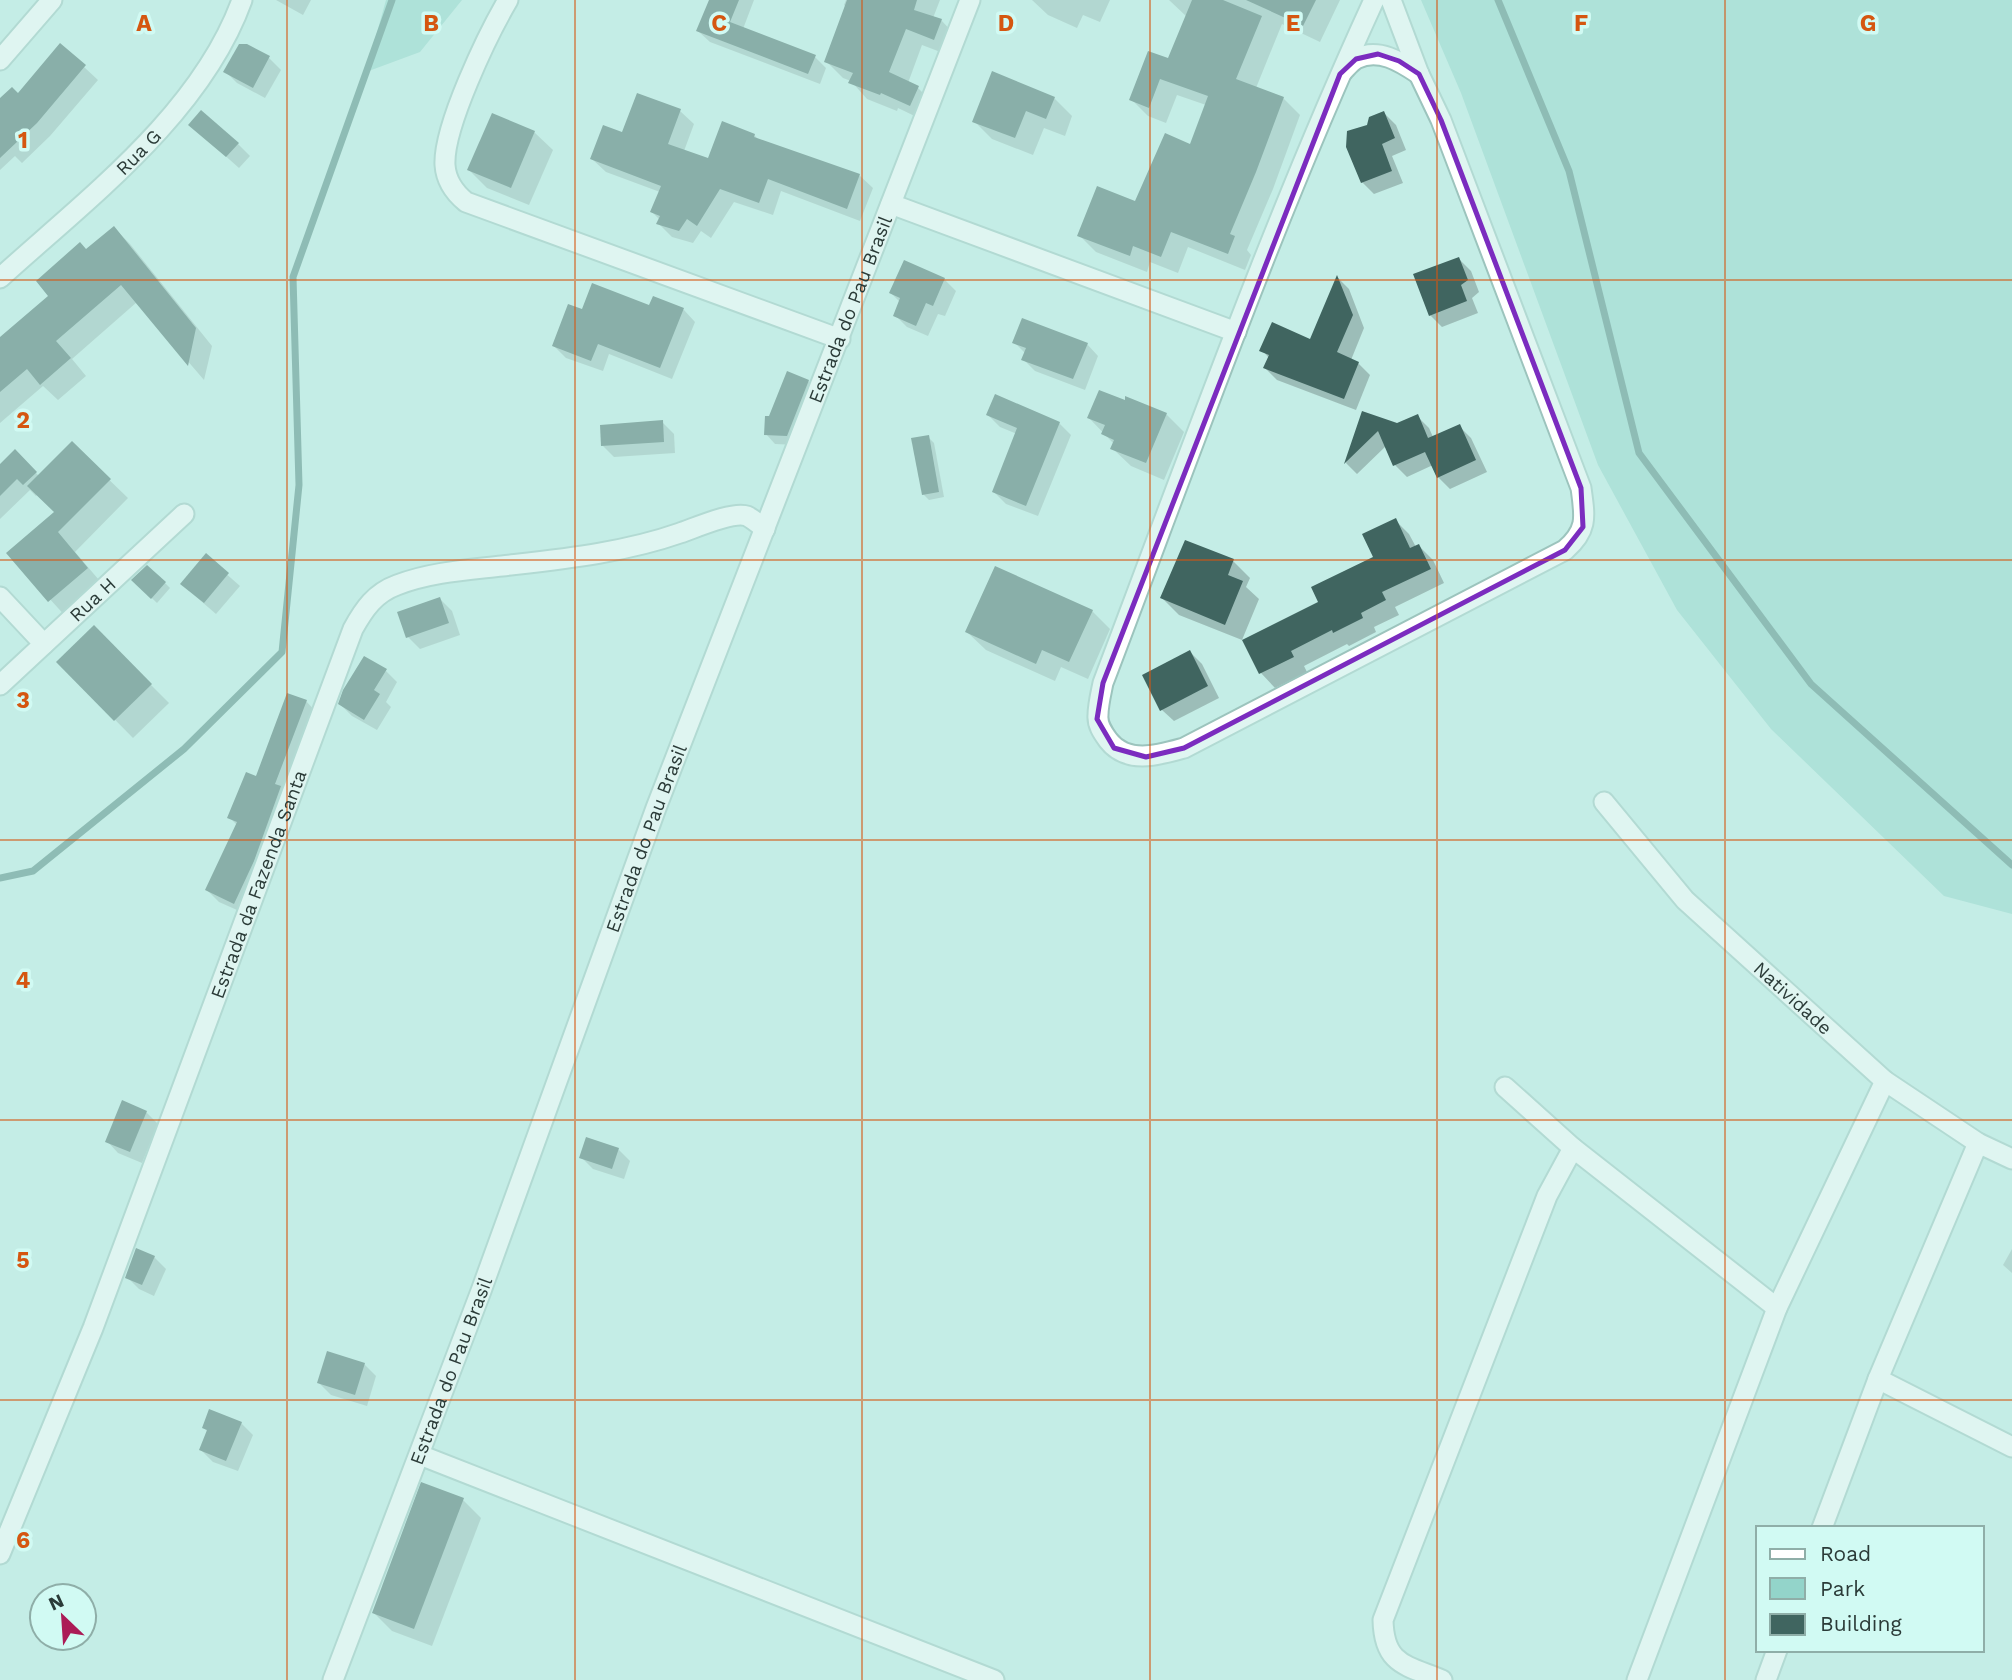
<svg xmlns="http://www.w3.org/2000/svg" width="2012" height="1680" viewBox="0 0 2012 1680" font-family="'Work Sans',sans-serif">
  <rect width="100%" height="100%" fill="#c4ede6"/>
  <g fill="#93d4ca">
    <path d="M386,0H462L420,52L366,72Z"/>
    <path d="M1421,0H2012V914L1944,896L1771,729L1677,610L1598,465L1461,93Z"/>
  </g>
  <g fill="#0003">
    <path d="M276,0H311L303,15Z"/>
    <path d="M711,0H754L743,29L815,57L826,68L820,84L710,42L698,31Z"/>
    <path d="M846,0H940L933,18L941,20L957,37L951,56L922,45L908,83L918,88L935,105L927,122L898,108L897,111L867,99L851,81L843,78L826,61L846,7L844,5Z"/>
    <path d="M1032,0H1110L1100,22L1083,15L1077,28L1048,15Z"/>
    <path d="M1169,0H1340L1320,42L1282,24L1256,88L1283,98L1300,115L1273,189L1247,250L1251,255L1245,270L1188,247L1178,273L1150,262L1147,272L1096,252L1079,235L1136,204L1191,146L1206,105L1177,95L1166,123L1148,116L1131,99L1169,60L1187,17Z"/>
    <path d="M269,58L281,70L265,98L237,83L226,72Z"/>
    <path d="M84,67L98,80L50,136L22,163L15,156L0,170V101Z"/>
    <path d="M638,95L680,111L694,124L684,151L709,160L754,135L759,140L859,175L873,188L860,221L781,191L773,215L734,202L711,238L701,231L693,243L672,237L659,224L660,220L652,212L660,192L606,172L592,159L623,134Z"/>
    <path d="M1054,98L1072,116L1065,136L1044,128L1033,155L992,139L974,121Z"/>
    <path d="M1384,113L1396,125L1406,150L1392,156L1403,183L1374,194L1362,182L1369,127Z"/>
    <path d="M534,132L553,150L529,205L487,188L469,170Z"/>
    <path d="M203,136L238,144L250,156L239,168Z"/>
    <path d="M114,228L130,244L212,346L204,380L137,302L72,359L86,376L58,400L43,386L0,423V340L50,296L86,251Z"/>
    <path d="M1459,259L1471,271L1479,292L1472,298L1478,313L1442,327L1430,315Z"/>
    <path d="M1338,278L1349,289L1364,328L1351,360L1358,363L1370,375L1356,410L1277,380L1265,368L1269,358L1262,350L1311,342Z"/>
    <path d="M944,279L956,291L945,316L938,314L928,336L907,327L895,315L900,302L891,293Z"/>
    <path d="M654,298L684,310L695,322L672,379L609,354L603,371L566,358L554,346L583,311L650,307Z"/>
    <path d="M1014,342L1087,344L1098,356L1085,390L1035,371L1023,359L1026,354Z"/>
    <path d="M808,381L818,391L797,445L775,444L766,434Z"/>
    <path d="M1166,414L1184,432L1164,480L1131,466L1112,448L1114,444L1089,418Z"/>
    <path d="M1363,414L1397,425L1417,416L1429,428L1433,437L1459,426L1471,438L1487,472L1450,489L1438,477L1433,465L1407,477L1395,465L1386,446L1357,474L1346,463Z"/>
    <path d="M988,415L1059,423L1071,435L1038,516L1006,504L994,492L1017,434L1000,427Z"/>
    <path d="M662,422L674,434L675,453L614,457L602,445Z"/>
    <path d="M928,437L934,443L944,497L929,500L923,494Z"/>
    <path d="M72,444L128,498L75,552L105,587L68,619L8,553L56,512L38,494L36,496L30,490L0,519V467L15,452L40,477Z"/>
    <path d="M1395,520L1409,534L1416,547L1419,546L1433,560L1444,583L1395,607L1399,615L1374,627L1376,632L1349,646L1347,644L1304,666L1307,672L1275,688L1261,673L1245,641L1320,602L1375,558Z"/>
    <path d="M206,556L240,586L216,614L194,595Z"/>
    <path d="M1233,561L1250,578L1246,587L1259,599L1242,640L1179,615L1162,598Z"/>
    <path d="M133,580L165,583L170,588L157,603Z"/>
    <path d="M440,599L452,611L460,635L420,649L408,637Z"/>
    <path d="M1092,611L1110,629L1088,679L1061,667L1055,681L986,650L967,632Z"/>
    <path d="M94,628L169,703L133,738L58,662Z"/>
    <path d="M1190,652L1202,664L1219,698L1174,721L1162,710Z"/>
    <path d="M386,671L397,682L386,702L391,707L377,730L352,716L340,704Z"/>
    <path d="M306,701L317,713L246,914L219,902L207,890L237,825L229,817Z"/>
    <path d="M146,1112L158,1124L142,1163L118,1153L107,1141Z"/>
    <path d="M618,1149L630,1161L624,1179L593,1169L581,1157Z"/>
    <path d="M2012,1249V1273L2003,1265Z"/>
    <path d="M154,1257L166,1269L154,1296L139,1289L127,1277Z"/>
    <path d="M364,1364L376,1376L367,1406L331,1395L319,1383Z"/>
    <path d="M241,1423L253,1435L238,1471L213,1462L201,1450L208,1432L204,1428Z"/>
    <path d="M463,1500L481,1518L432,1646L392,1631L374,1613Z"/>
  </g>
  <g fill="none" stroke-linecap="round" stroke-linejoin="round">
    <g stroke="#4d827a" stroke-width="7">
      <path d="M1498,0L1569,171L1639,453L1811,684L2012,865"/>
      <path d="M0,878L33,871L184,749L282,652L299,485L293,277L392,0"/>
    </g>
  </g>
  <g fill="#406560">
    <path d="M709,0H739L730,22L816,55L808,74L696,31Z"/>
    <path d="M847,0H917L914,10L942,19L934,40L906,29L889,72L919,86L910,106L881,93L880,95L848,83L853,73L824,62Z"/>
    <path d="M1192,0H1223L1262,16L1236,79L1284,97L1256,172L1230,234L1235,236L1228,254L1171,232L1161,257L1133,246L1130,256L1077,236L1097,186L1135,201L1165,133L1190,144L1208,96L1160,79L1149,108L1129,100L1148,51L1168,58Z"/>
    <path d="M1246,0H1316L1303,26Z"/>
    <path d="M60,43L86,65L37,123L0,158V98L12,87L18,93Z"/>
    <path d="M239,44H247L270,56L253,88L223,72Z"/>
    <path d="M992,71L1055,97L1046,119L1026,111L1015,138L972,122Z"/>
    <path d="M637,93L681,109L668,144L708,158L722,121L755,134L754,137L860,174L847,209L768,179L759,203L720,189L697,226L687,219L679,231L656,224L660,216L650,212L661,186L590,159L603,125L622,132Z"/>
    <path d="M201,110L239,143L226,157L188,125Z"/>
    <path d="M1384,111L1395,138L1382,144L1392,171L1361,183L1346,147L1347,131L1367,125L1369,117Z"/>
    <path d="M492,113L535,131L511,188L467,170Z"/>
    <path d="M114,226L196,328L188,366L121,285L56,341L71,358L40,385L27,369L0,392V337L48,296L36,281L80,242L86,249Z"/>
    <path d="M1459,257L1468,280L1461,285L1467,301L1429,316L1413,274Z"/>
    <path d="M904,260L945,278L933,306L926,303L916,326L893,316L900,298L889,293Z"/>
    <path d="M1337,275L1353,315L1337,352L1359,362L1344,399L1263,368L1269,355L1259,351L1272,322L1310,339Z"/>
    <path d="M592,283L649,305L653,296L684,308L660,368L598,344L591,361L552,346L568,304L582,309Z"/>
    <path d="M1022,318L1088,343L1073,379L1021,360L1026,348L1012,343Z"/>
    <path d="M787,371L809,380L787,436L764,435L765,416H769Z"/>
    <path d="M1099,390L1125,400V396L1167,413L1146,463L1110,449L1114,440L1101,434L1105,425L1087,418Z"/>
    <path d="M995,394L1060,422L1026,506L992,492L1017,428L986,415Z"/>
    <path d="M1362,411L1397,423L1418,414L1428,438L1460,424L1476,460L1437,478L1425,452L1393,466L1378,431L1344,464Z"/>
    <path d="M663,420L664,442L601,446L600,425Z"/>
    <path d="M929,435L939,492L922,495L911,438Z"/>
    <path d="M72,441L111,479L58,532L88,568L48,602L6,553L54,512L27,486Z"/>
    <path d="M15,449L37,472L23,485L17,479L0,496V464Z"/>
    <path d="M1396,518L1410,548L1419,544L1431,569L1382,592L1386,600L1361,613L1363,618L1333,633L1332,630L1291,651L1294,657L1259,674L1242,640L1318,602L1311,587L1373,557L1362,534Z"/>
    <path d="M1185,540L1234,559L1228,575L1243,581L1225,625L1160,598Z"/>
    <path d="M206,553L229,573L204,603L180,584Z"/>
    <path d="M147,565L166,582L151,599L131,580Z"/>
    <path d="M995,566L1093,610L1069,662L1042,650L1036,664L965,632Z"/>
    <path d="M440,597L449,623L406,638L397,612Z"/>
    <path d="M94,625L152,684L114,721L56,662Z"/>
    <path d="M1190,650L1208,686L1160,711L1142,675Z"/>
    <path d="M364,656L387,669L374,690L380,694L364,720L338,704L343,690Z"/>
    <path d="M287,693L307,700L275,784L281,786L254,861L234,904L205,890L237,822L227,818L246,772L256,776Z"/>
    <path d="M122,1100L147,1111L130,1152L105,1142Z"/>
    <path d="M586,1137L619,1148L612,1169L579,1158Z"/>
    <path d="M136,1248L155,1256L142,1285L125,1278Z"/>
    <path d="M327,1351L365,1363L355,1395L317,1383Z"/>
    <path d="M209,1409L242,1422L226,1461L199,1450L207,1430L202,1428Z"/>
    <path d="M421,1482L464,1498L414,1629L372,1613Z"/>
  </g>
  <g fill="none" stroke-linecap="round" stroke-linejoin="round">
    <defs>
      <g id="street">
        <path d="M508,0C488,34 443,127 445,165C446,180 455,193 466,202L840,339"/>
        <path d="M1374,0C1272,222 1190,454 1103,683C1101,693 1098,705 1098,715C1097,725 1103,733 1108,740C1127,765 1159,755 1184,748L1565,550C1588,530 1585,517 1581,488L1441,120L1419,74L1391,0"/>
        <path d="M0,60L52,0"/>
        <path d="M1343,71C1347,67 1352,61 1356,59C1378,47 1401,62 1419,74"/>
        <path d="M891,204L1236,332"/>
        <path id="s1" d="M0,278C87,199 201,114 242,0"/>
        <path d="M0,597L44,644"/>
        <path id="s2" d="M0,685L184,514"/>
        <path id="s3" d="M1604,802L1685,900L1885,1081L1978,1143L2012,1159"/>
        <path d="M1505,1087L1573,1148L1777,1308"/>
        <path d="M1878,1379L2012,1447"/>
        <path d="M420,1455L994,1680"/>
        <path d="M1822,1528L1878,1379L1978,1143"/>
        <path id="s4" d="M0,1554L93,1328L353,629C364,609 375,593 397,585C431,572 467,570 502,566C562,559 623,553 680,533C695,528 733,511 747,516C753,519 760,525 765,529"/>
        <path id="s5" d="M333,1680L481,1291L656,808L970,0"/>
        <path d="M1442,1680C1406,1665 1384,1665 1383,1620L1547,1196L1573,1148"/>
        <path d="M1637,1680L1777,1308L1885,1081"/>
        <path d="M1766,1680L1777,1650"/>
      </g>
    </defs>
    <use href="#street" stroke="#9cc4bd" stroke-width="23"/>
    <use href="#street" stroke="#fff" stroke-width="19"/>
  </g>
  <path d="M0 0H2012V1680H0ZM1378,54L1399,61L1419,74L1441,120L1581,488L1583,527L1565,550L1184,748L1146,757L1114,748L1097,719L1103,683L1340,74L1356,59Z" fill="#c4ede6" fill-opacity=".55" fill-rule="evenodd"/>
  <path fill="none" stroke="#7b2cbf" stroke-width="5" stroke-linejoin="round" d="M1378,54L1399,61L1419,74L1441,120L1581,488L1583,527L1565,550L1184,748L1146,757L1114,748L1097,719L1103,683L1340,74L1356,59Z"/>
  <path fill="none" stroke="#d55610" stroke-width="2" stroke-opacity="0.55" d="M287,0V1680M575,0V1680M862,0V1680M1150,0V1680M1437,0V1680M1725,0V1680M0,280H2012M0,560H2012M0,840H2012M0,1120H2012M0,1400H2012"/>
  <g text-anchor="middle" stroke-width="7" stroke-linejoin="round" paint-order="stroke">
    <g font-size="19" fill="#2b3b38" stroke="#d1faf3">
      <text dy="7" stroke="none"><textPath href="#s1" startOffset="187">Rua G</textPath></text>
      <text dy="7" stroke="none"><textPath href="#s5" startOffset="1465">Estrada do Pau Brasil</textPath></text>
      <text dy="7" stroke="none"><textPath href="#s2" startOffset="126">Rua H</textPath></text>
      <text dy="7" stroke="none"><textPath href="#s5" startOffset="898">Estrada do Pau Brasil</textPath></text>
      <text dy="7" stroke="none"><textPath href="#s4" startOffset="718">Estrada da Fazenda Santa</textPath></text>
      <text dy="7" stroke="none"><textPath href="#s3" startOffset="273">Natividade</textPath></text>
      <text dy="7" stroke="none"><textPath href="#s5" startOffset="331">Estrada do Pau Brasil</textPath></text>
    </g>
  </g>
  <g font-size="23" text-anchor="middle" font-weight="bold" fill="#d55610" stroke="#d1faf3" stroke-width="7" stroke-linejoin="round" paint-order="stroke">
    <text x="144" y="31">A</text>
    <text x="431" y="31">B</text>
    <text x="719" y="31">C</text>
    <text x="1006" y="31">D</text>
    <text x="1293" y="31">E</text>
    <text x="1581" y="31">F</text>
    <text x="1868" y="31">G</text>
    <text x="23" y="148">1</text>
    <text x="23" y="428">2</text>
    <text x="23" y="708">3</text>
    <text x="23" y="988">4</text>
    <text x="23" y="1268">5</text>
    <text x="23" y="1548">6</text>
  </g>
  <rect x="1756" y="1526" width="228" height="126" fill="#d1faf3" stroke="#8faea8" stroke-width="2"/>
  <rect x="1770" y="1549" width="35" height="10" fill="#ffffff" stroke="#8faea8" stroke-width="2"/>
  <text x="1820" y="1561" font-size="21" fill="#2b3b38">Road</text>
  <rect x="1770" y="1578" width="35" height="21" fill="#93d4ca" stroke="#8faea8" stroke-width="2"/>
  <text x="1820" y="1596" font-size="21" fill="#2b3b38">Park</text>
  <rect x="1770" y="1614" width="35" height="21" fill="#406560" stroke="#8faea8" stroke-width="2"/>
  <text x="1820" y="1631" font-size="21" fill="#2b3b38">Building</text>
  <g transform="translate(63 1617) rotate(335)"><circle r="33" fill="#d1faf3" stroke="#8faea8" stroke-width="2"/>
  <path d="M0-5L12 26L0 18L-12 26Z" fill="#ab1b56"/>
  <text y="-10" font-size="19" font-weight="bold" text-anchor="middle" fill="#2b3b38">N</text>
  </g>
</svg>
